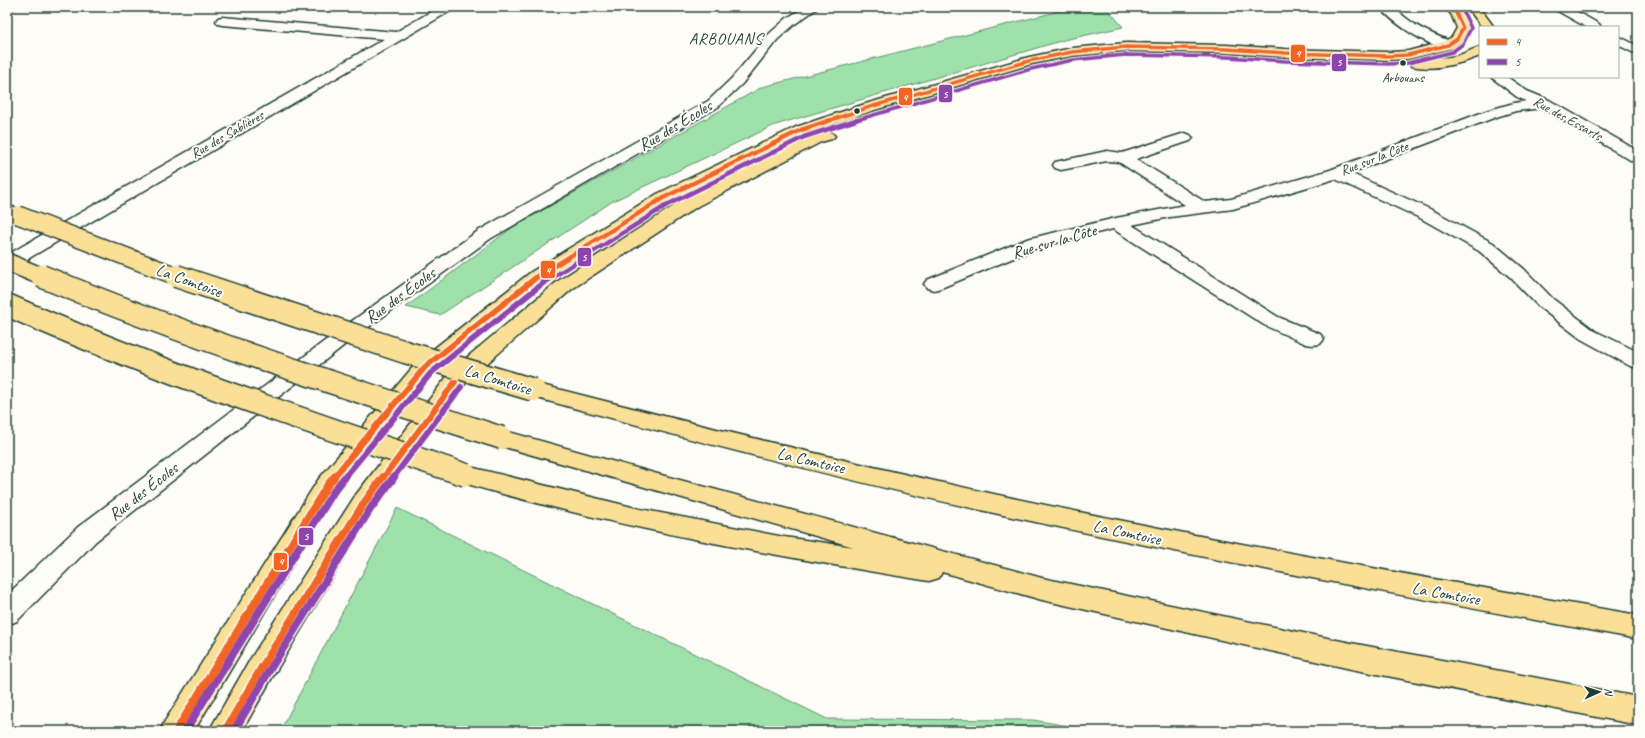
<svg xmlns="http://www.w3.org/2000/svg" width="1645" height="738" viewBox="0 0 1645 738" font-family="Caveat,sans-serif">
  <rect width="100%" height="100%" fill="#fdfcf7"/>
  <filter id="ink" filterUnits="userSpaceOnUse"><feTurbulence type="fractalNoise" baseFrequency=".025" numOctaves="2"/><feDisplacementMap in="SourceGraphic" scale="8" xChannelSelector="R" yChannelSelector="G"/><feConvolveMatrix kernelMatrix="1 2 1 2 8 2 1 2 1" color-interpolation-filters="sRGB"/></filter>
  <g filter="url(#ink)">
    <g fill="#9fe1ab" stroke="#5f8f70">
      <path d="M1075,7H1106L1123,27L1064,40L775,125L613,201L440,315L406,307L513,227L762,87Z"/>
      <path d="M397,508L827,719L1033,720L1099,731H280Z"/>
    </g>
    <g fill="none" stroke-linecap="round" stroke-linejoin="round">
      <defs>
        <g id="street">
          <path d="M7,7H14L12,10L8,11Z"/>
          <path d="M439,7H454L452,10L14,267L7,269V255L384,39L222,25L218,24L216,21L218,18L222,17L396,32Z"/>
          <path d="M805,7H819L795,24L777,40L742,84L718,107L490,239L352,339L96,541L17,621L7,625V595L78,527L338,331L478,231L708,101L732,78L769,34L787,18Z"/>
          <path d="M1380,7H1393C1414,26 1426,32 1453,42L1454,45L1453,48C1434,52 1391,22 1380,7Z"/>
          <path d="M1554,7H1569L1599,24L1601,27H1586L1556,10Z"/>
          <path d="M1618,36L1638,46V55L1618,45Z"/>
          <path d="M1491,77H1507L1527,91L1549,100L1638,151V163L1632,161L1542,108L1516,111L1496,117L1350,173L1432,210L1493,243L1524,269L1553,299L1595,331L1638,352V368L1630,366L1581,339L1539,307L1510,277L1479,251L1420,218L1335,179L1233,209L1170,217L1132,225L1278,317L1320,334L1324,339L1320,344L1313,345L1306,344L1264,325L1113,229L1040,247L941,288L934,290L927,288L924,284L927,280L1027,239L1116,218L1185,205L1119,162L1107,161L1061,170L1055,168L1053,165L1055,162L1107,151L1122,153L1185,133L1190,135L1193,138L1190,141L1136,159L1205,202L1231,199L1330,170L1486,111L1514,103L1526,101L1517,97Z"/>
        </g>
        <g id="primary">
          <path d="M1444,7H1457L1462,13L1469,28L1461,42L1453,48L1408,59L1389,60L1285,57L1227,53L1126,51L1072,56L1032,64L875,110L806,133L669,202L545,280L433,372L336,492L194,731H160L165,721L318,480L417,362L531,272L657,194L796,127L865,104L1029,57L1072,48L1126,43L1227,45L1285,49L1389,52L1408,51L1443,42L1452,37L1457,28L1451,14Z"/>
          <path d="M1467,7H1479L1494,27H1482Z"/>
          <path d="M1480,47V56C1460,64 1433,71 1411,66L1409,63L1411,60C1425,57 1441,59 1456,56C1464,54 1472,49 1480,47Z"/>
          <path d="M827,131L832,133L835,136L832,139L821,142L698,206L572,289L468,380L373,510L273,676L242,731H209L251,658L355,496L452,370L558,281L686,198L811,136Z"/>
        </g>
        <g id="highway">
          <path d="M7,205L24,211L27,215L24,219L18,220L7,217Z"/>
          <path d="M534,383C690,423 845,462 1003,496C1213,541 1426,578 1638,615V639C1426,600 1214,561 1003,515C843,480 684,438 526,395L523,390L526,385Z"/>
          <path d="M502,430L654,473L1042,578L1351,643L1638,697V725L1351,669L1042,600L942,572L939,578L929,581C770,555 612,527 457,481L454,475L457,469L466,466L640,509L784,537L854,547L494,444L490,438L494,432Z"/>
        </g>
      </defs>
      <use href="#street" stroke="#1f3d34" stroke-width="3"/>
      <use href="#primary" stroke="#1f3d34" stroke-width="3"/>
      <use href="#highway" stroke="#1f3d34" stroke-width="3"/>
      <use href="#street" fill="#fdfcf7" fill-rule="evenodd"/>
      <use href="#primary" fill="#fadf96" fill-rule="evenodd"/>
      <use href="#highway" fill="#fadf96" fill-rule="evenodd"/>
      <defs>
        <g id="highway-bridge-far1">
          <path d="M18,215L179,277"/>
          <path d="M7,262L43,277"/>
        </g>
        <g id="highway-bridge">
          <path d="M41,276C191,338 347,388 502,438"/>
          <path d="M176,276L405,352L534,390"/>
          <path d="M7,305C156,371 311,423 466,475"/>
        </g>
      </defs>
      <use href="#highway-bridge-far1" stroke="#1f3d34" stroke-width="20" stroke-linecap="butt"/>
      <use href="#highway-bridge" stroke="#1f3d34" stroke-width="25" stroke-linecap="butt"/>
      <use href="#highway-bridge-far1" stroke="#fadf96" stroke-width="17"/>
      <use href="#highway-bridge" stroke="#fadf96" stroke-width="22"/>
      <defs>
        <path id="bus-1-far3" d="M828,121L870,107L1029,61L1072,52L1126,47L1227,49L1285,53L1389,56L1408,55L1448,45L1457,39L1463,28L1456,13L1450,7"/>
        <path id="bus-1-far2" d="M537,277L663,198L801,130L831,120"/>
        <g id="bus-1-far1">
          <path d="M333,478L425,367L538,276"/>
          <path d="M383,478L455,382"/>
        </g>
        <g id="bus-1">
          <path d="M176,731L327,486L334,477"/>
          <path d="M225,731L262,667L364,503L383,477"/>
        </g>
        <path id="bus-2-far3" d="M853,121L1031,69L1073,60L1126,55L1227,57L1285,61L1389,64L1408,63L1452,52L1463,44L1471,28L1461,7"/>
        <path id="bus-2-far2" d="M553,277L667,205L804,137L856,120"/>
        <g id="bus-2-far1">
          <path d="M344,478L431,373L543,283L554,276"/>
          <path d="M393,478L461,387"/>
        </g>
        <g id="bus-2">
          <path d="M185,731L334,491L345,477"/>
          <path d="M234,731L269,671L371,508L394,477"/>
        </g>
      </defs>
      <use href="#bus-1-far3" stroke="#fdfcf7" stroke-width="5.5"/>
      <use href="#bus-1-far2" stroke="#fdfcf7" stroke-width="7"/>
      <use href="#bus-1-far1" stroke="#fdfcf7" stroke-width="9"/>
      <use href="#bus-1" stroke="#fdfcf7" stroke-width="11"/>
      <use href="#bus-2-far3" stroke="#fdfcf7" stroke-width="5.5"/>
      <use href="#bus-2-far2" stroke="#fdfcf7" stroke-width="7"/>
      <use href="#bus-2-far1" stroke="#fdfcf7" stroke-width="9"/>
      <use href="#bus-2" stroke="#fdfcf7" stroke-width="11"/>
      <use href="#bus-1-far3" stroke="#f26522" stroke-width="3.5"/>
      <use href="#bus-1-far2" stroke="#f26522" stroke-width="4.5"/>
      <use href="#bus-1-far1" stroke="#f26522" stroke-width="6"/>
      <use href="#bus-1" stroke="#f26522" stroke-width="8"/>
      <use href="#bus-2-far3" stroke="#8e44ad" stroke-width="3.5"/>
      <use href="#bus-2-far2" stroke="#8e44ad" stroke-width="4.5"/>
      <use href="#bus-2-far1" stroke="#8e44ad" stroke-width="6"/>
      <use href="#bus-2" stroke="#8e44ad" stroke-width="8"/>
    </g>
  </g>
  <g fill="#1f3d34" stroke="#fdfcf7" stroke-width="1.5">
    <circle cx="1403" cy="63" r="3.5"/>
    <circle cx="857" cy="111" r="3.5"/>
  </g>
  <g text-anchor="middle" stroke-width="4" stroke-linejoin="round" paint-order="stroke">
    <g font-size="13" fill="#1f3d34" stroke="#fdfcf7">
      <text x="1403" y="82">Arbouans</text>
    </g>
    <g font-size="14" fill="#1f3d34" stroke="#fdfcf7">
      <text transform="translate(1568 118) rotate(29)" y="5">Rue des Essarts</text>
      <text transform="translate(227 134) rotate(-30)" y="5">Rue des Sablières</text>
      <text transform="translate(1374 158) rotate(-21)" y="5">Rue sur la Côte</text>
    </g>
    <g font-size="16" letter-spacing="1" fill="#1f3d34" stroke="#fdfcf7">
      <text x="726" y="44">ARBOUANS</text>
    </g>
    <g font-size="17" fill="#1f3d34" stroke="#fdfcf7">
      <text transform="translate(675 125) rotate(-31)" y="6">Rue des Écoles</text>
      <text transform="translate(1054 241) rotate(-16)" y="6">Rue sur la Côte</text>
      <text transform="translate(189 280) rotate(20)" y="6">La Comtoise</text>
      <text transform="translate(400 295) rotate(-36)" y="6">Rue des Écoles</text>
      <text transform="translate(498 379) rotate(17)" y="6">La Comtoise</text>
      <text transform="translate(811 460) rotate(13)" y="6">La Comtoise</text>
      <text transform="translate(143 491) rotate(-38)" y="6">Rue des Écoles</text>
      <text transform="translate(1127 532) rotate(12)" y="6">La Comtoise</text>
      <text transform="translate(1446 593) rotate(10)" y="6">La Comtoise</text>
    </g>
  </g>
  <g stroke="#fdfcf7" stroke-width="1.5">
    <rect x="1290" y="44" width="16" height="19" rx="4" fill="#f26522"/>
    <rect x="1331" y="53" width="16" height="19" rx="4" fill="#8e44ad"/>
    <rect x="938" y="84" width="15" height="19" rx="4" fill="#8e44ad"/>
    <rect x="898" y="87" width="15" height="19" rx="4" fill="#f26522"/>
    <rect x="577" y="247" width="15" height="20" rx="4" fill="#8e44ad"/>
    <rect x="540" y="260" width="16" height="19" rx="4" fill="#f26522"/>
    <rect x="298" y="527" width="16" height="19" rx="4" fill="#8e44ad"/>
    <rect x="273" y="552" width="15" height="19" rx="4" fill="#f26522"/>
  </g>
  <g font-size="11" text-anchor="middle" font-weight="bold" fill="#fff">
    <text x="1298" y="57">4</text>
    <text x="1339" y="66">5</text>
    <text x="945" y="98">5</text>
    <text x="905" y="101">4</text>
    <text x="584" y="261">5</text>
    <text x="548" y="274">4</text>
    <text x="306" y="540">5</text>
    <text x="281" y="565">4</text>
  </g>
  <rect width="1645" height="738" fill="none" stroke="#fdfcf7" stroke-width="24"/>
  <rect x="12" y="12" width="1621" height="714" fill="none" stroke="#1f3d34" stroke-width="1.5" filter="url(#ink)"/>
  <rect x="1479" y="26" width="140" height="52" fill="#fdfcf7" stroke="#a4b0a9"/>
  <rect x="1487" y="39" width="20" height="6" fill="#f26522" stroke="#a4b0a9"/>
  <text x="1515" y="46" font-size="12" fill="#1f3d34">4</text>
  <rect x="1487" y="59" width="20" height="6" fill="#8e44ad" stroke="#a4b0a9"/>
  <text x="1515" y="66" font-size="12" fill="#1f3d34">5</text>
  <g transform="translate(1599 692) rotate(87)" stroke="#fdfcf7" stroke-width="3" paint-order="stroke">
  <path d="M0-3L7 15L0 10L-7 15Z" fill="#1f3d34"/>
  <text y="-6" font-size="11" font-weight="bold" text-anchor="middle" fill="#1f3d34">N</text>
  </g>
</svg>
